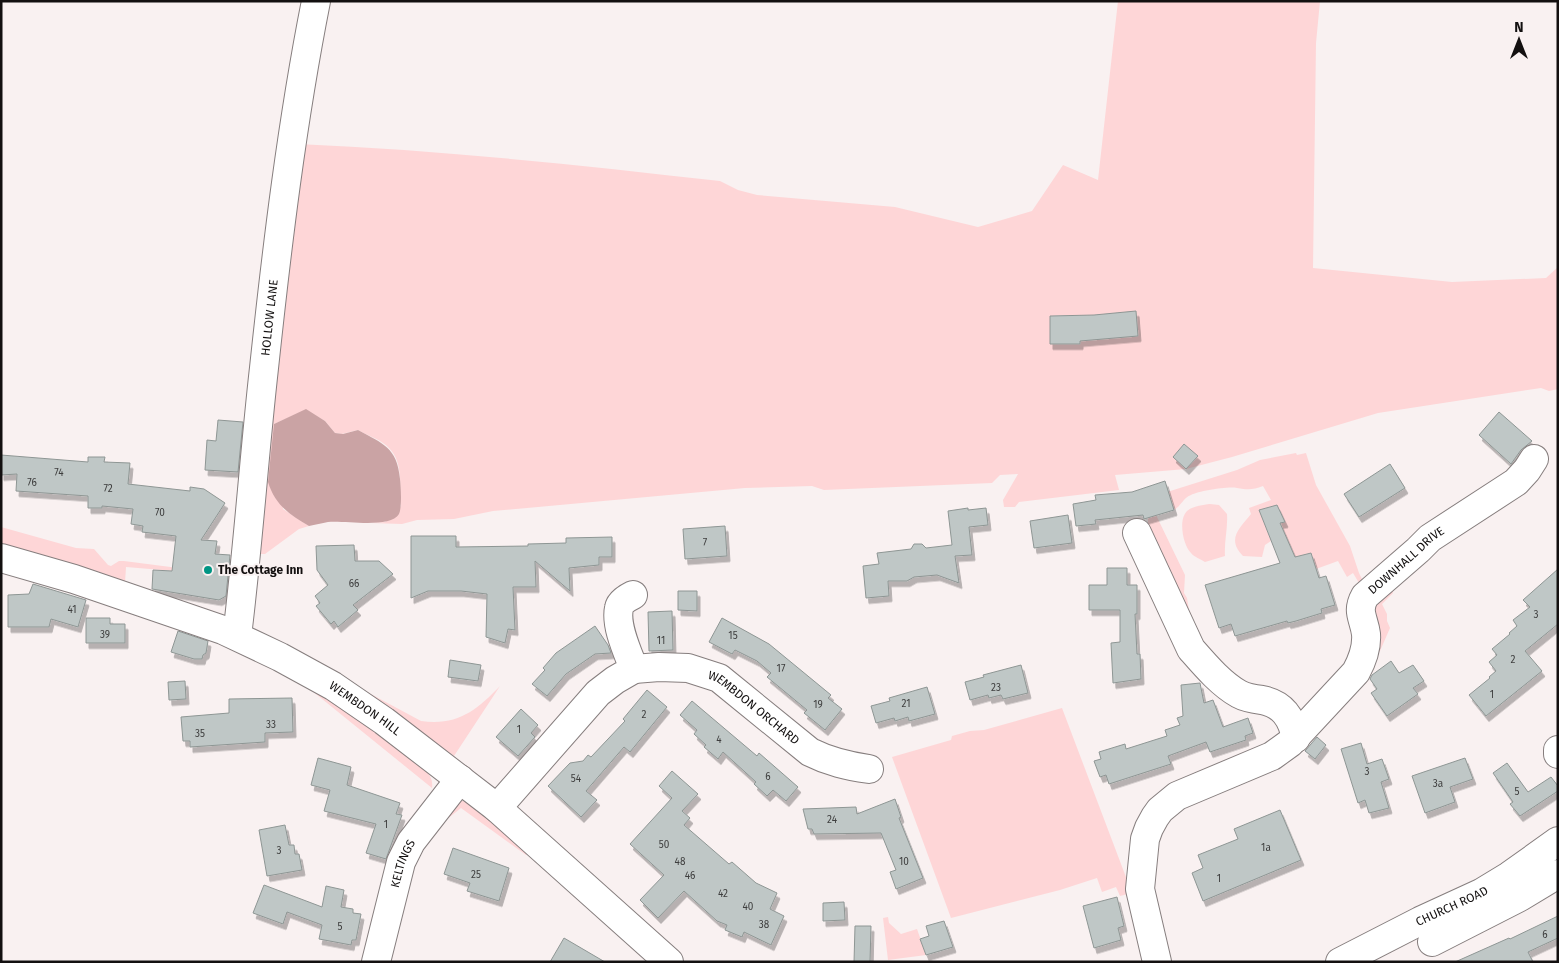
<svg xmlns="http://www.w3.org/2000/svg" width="1559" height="963" viewBox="0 0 1559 963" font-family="'Fira Sans',sans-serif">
  <defs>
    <filter id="shadow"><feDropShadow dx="3" dy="5.5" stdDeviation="0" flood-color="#0004"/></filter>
  </defs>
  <rect width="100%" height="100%" fill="#f9f1f1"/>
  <g fill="#fed6d7" fill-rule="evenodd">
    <path d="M1118,1H1320L1316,43L1313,268L1452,282L1546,278L1558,267V389L1549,391L1541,388L1378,413L1232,457L1186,469L1115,475L1119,490L1019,502L1015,507H1004L1003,500L1018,474L1000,475L992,483L824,490L812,486L745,488L493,511L454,519L417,520L402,524L371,523L385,522L401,506C399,487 404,463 389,448C382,440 368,436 358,430L342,434L335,433L325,421L306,410L274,424L283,509L309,526L299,529L265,554H260L298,144C439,150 579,165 720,181L738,190L757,195L895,207L978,227L1032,211L1063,165L1098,180ZM1080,315V344H1050V316Z"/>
    <path d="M1296,453L1297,455L1306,453L1316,485L1350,546L1359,573L1364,583H1359L1353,573L1347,577L1338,561L1316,569L1311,553L1295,557L1280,523L1284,521L1277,505L1259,510L1271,541L1265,545L1262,557L1243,556C1226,539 1240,528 1251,514L1249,508L1271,500L1263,486C1253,490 1248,490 1237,488C1228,486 1199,491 1191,495C1183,498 1181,506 1174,510L1169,494L1160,497L1164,493L1237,470L1260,460Z"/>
    <path d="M1210,504L1219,505L1227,514C1228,528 1224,542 1225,556L1205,562C1201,559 1194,557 1191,553C1183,545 1178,520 1187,511C1193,506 1203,505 1210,504Z"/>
    <path d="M1156,515L1185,575L1184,593L1187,598L1189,610L1196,627L1152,537V533L1148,528V518Z"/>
    <path d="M1,527L76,548L94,549L108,565L111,566L119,561H124L186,569V572L126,567L125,583L1,545Z"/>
    <path d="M1390,583L1393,593L1382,604L1387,614V621L1390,628L1380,651L1370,663V598Z"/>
    <path d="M354,685L421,721C457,726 476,711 500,686L454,756Z"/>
    <path d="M315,687L413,755L411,760C422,768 434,773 432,788L311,690Z"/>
    <path d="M1062,708L1132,893L1120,896L1116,887L1102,892L1097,878L1060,890L951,918L892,757L951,740L952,736L970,731L984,730Z"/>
    <path d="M460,801H469L529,851L526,855L461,808L446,820L430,840Z"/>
    <path d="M888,917L889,923L901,934L917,929L926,955L888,960L883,918Z"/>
  </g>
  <path fill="#caa3a4" d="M306,409L325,421L335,433L343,434L358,430C383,444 397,447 400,479C401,487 402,508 399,514C390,529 344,520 328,522C322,523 315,525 309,526C290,515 275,505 268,482L274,424Z"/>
  <g fill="#bfc7c6" stroke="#8e9694" filter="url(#shadow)">
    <path d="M1136,311L1138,336L1080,341V344H1050V316L1094,315Z"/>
    <path d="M1499,412L1532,441L1521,450L1511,464L1479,435Z"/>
    <path d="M218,420L243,422L238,472L205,470L207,440L216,441Z"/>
    <path d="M1184,444L1198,456L1186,469L1173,457Z"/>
    <path d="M1,455L88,462V457H105L104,462L130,463L128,484L190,491V487L204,489L225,503L201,540L217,541L215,554L230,555L226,596L219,600L152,589L153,570L172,571L176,536L142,532L143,526L131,524L133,509L102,506V508H88V496L16,491L17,474L1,475Z"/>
    <path d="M1390,464L1405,488L1359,517L1344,494Z"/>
    <path d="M1165,481L1174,510L1144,519L1143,515L1095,520L1096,524L1076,526L1073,504L1096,500L1095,495L1132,492Z"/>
    <path d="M1277,505L1285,522L1280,523L1295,557L1311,553L1319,578L1326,576L1335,605L1321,609L1322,613L1296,621L1288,623L1287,621L1235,636L1231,624L1219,628L1205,585L1280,563L1259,510Z"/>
    <path d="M968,508V510L986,508L988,525L969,527L972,555L955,556L959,583L937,575L914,577L907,581H888L889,596L866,598L863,566L879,564L877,553L911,549L914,544H922L926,548L952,545L948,511Z"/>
    <path d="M1068,515L1072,543L1034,548L1030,521Z"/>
    <path d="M725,526L727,556L685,559L683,529Z"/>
    <path d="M411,536H456V547L528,546V544L566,543V538L612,537V557H599V565L569,568L570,591L535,561L536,587H513L515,630L508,629L505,643L486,637L487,594L461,591H428L411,598Z"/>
    <path d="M354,545L355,561H379L393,574L353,605L358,610L338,627L334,621L331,624L316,606L320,603L315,596L328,585L317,570L316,546Z"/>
    <path d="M1107,568H1127V585H1137V614H1135L1137,654H1140L1141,679L1113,683L1111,643L1120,642V610H1089V585H1107Z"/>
    <path d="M1558,569V624L1525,651L1542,671L1486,716L1469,695L1490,678L1489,677L1496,671L1489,662L1497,655L1492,649L1510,634L1509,633L1517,626L1513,620L1530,607L1523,600Z"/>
    <path d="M33,584L86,600L78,627L51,619L49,627H8V595L29,594Z"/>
    <path d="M678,591H697V611L678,610Z"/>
    <path d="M672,611L673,650L649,651L648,612Z"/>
    <path d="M86,618H110V624H125V643H86Z"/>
    <path d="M722,618L769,644L831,695L828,698L842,709L825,730L804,713L807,710L767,677L771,673L757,661L735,650L732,654L709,642Z"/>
    <path d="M595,626L608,645L611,653L595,654L566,674L547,696L532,684L545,670L543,668L556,653Z"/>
    <path d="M178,631L208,641L206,653L203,655L202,659H194L171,652Z"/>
    <path d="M450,660L481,665L478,681L448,677Z"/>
    <path d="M1391,661L1399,673L1413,665L1424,681L1413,688L1418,694L1387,716L1371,693L1377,689L1370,679L1372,675Z"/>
    <path d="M1021,665L1028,693L1003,699L1001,695L989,698L988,695L970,700L965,682L984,677L983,675Z"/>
    <path d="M185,681L186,699L169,700L168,682Z"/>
    <path d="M1200,683L1204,703L1213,700L1223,727L1248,718L1253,733L1245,736L1246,740L1210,752L1206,742L1168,756L1171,764L1109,784L1106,775L1100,777L1094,761L1101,759L1099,752L1125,744L1126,749L1167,736L1165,730L1180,725L1177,718L1183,716L1181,685Z"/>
    <path d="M927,687L935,714L909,721L908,717L895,721L894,718L876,723L871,706L890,701L889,698Z"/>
    <path d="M647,690L667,707L630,752L624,747L586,791L597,800L581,817L548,786L570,763L583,761L588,755L591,757L625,721L623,719Z"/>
    <path d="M292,698L293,732L265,733V742L190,747V741H183L181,717L229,713V699Z"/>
    <path d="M692,701L757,756L759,753L798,787L786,801L773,790L767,796L754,784L756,782L723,752L718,759L704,747L706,745L694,734L697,730L680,715Z"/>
    <path d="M521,709L538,725L531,733L535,737L518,756L496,737Z"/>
    <path d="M1317,737L1326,745L1315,759L1305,751Z"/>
    <path d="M1361,743L1367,764L1382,759L1389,779L1381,782L1389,808L1369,813L1365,800L1358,803L1341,749Z"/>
    <path d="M318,758L351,767L347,785L400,803L396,814L402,815L386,859L366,853L376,824L324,811L330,790L311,785Z"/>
    <path d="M1465,758L1473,779L1450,787L1455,802L1425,813L1412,776Z"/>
    <path d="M1507,763L1528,792L1551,777L1558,786V791L1520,816L1510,804L1513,802L1493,773Z"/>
    <path d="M672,771L698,794L682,811L690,818L684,825L729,864L732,862L756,883L777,893L770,909L784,916L771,945L744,932L742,937L725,930L727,925L717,921L684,891L658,918L640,900L664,875L630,844L672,798L659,786Z"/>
    <path d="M895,799L901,817L899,818L923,878L896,889L890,872L896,870L881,833L814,834L812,829H808L803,809L856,807L857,814Z"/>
    <path d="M1280,810L1301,860L1203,901L1192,873L1203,868L1198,855L1238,839L1234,829Z"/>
    <path d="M285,825L289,845H294L295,854H299L302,870L267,876L259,830Z"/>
    <path d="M453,848L509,868L499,901L467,891L470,883L444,874Z"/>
    <path d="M264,885L322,907L326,886L344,890L341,907L353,909V913L361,914L356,940H352L351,945L319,939L322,925L287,912L283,924L253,913Z"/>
    <path d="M1117,897L1124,926L1118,928L1121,940L1094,948L1083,906Z"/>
    <path d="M844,902L845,920L823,921V903Z"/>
    <path d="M1558,916V938L1528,952L1533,962H1455L1509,938L1510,939Z"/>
    <path d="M944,921L953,947L926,955L920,939L929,936L926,926Z"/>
    <path d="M855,926H871L870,962H854Z"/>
    <path d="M564,938L605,962H550Z"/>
  </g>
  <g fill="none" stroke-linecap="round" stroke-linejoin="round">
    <defs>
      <g id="minor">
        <path d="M1137,533L1191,649C1205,665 1221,684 1239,694C1246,698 1254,699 1262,700C1283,704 1292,718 1296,738"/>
        <path id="s1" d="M237,636C248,547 254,457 264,368C277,246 292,122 316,1"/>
        <path id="s2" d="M634,669L659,667L688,668L719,678L810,752C830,762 847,766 869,769"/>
        <path d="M1558,750V754"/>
        <path d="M497,808L598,693L615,680L634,669C628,653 615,626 619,608C620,602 627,598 633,595"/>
        <path d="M1432,942L1520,897L1558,874"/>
        <path id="s3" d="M376,962L401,862L411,842L460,779"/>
        <path id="s4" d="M1157,962L1140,889L1145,839L1149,828L1155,817L1160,810L1177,796L1272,756L1290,743L1356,672C1362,661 1367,646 1366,634C1364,618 1356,612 1365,596L1418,550L1430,538L1516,482L1527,470L1534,459"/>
        <path id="s5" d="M1340,962L1420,921L1481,893L1509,876L1558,841"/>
      </g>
      <g id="major">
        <path id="s6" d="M1,558L74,579L223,630L280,657L333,686L384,721L497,808L669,962"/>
      </g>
    </defs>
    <use href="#minor" stroke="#867e7e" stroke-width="30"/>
    <use href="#major" stroke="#867e7e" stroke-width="30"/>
    <use href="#minor" stroke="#fff" stroke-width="28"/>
    <use href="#major" stroke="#fff" stroke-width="28"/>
  </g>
  <circle fill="#009584" stroke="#f9f1f1" stroke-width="2" cx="208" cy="570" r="5"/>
  <g text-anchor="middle" stroke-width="4" stroke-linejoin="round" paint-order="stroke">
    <g font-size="10" fill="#3e3e3e">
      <text x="59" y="476">74</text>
      <text x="32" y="486">76</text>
      <text x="108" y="492">72</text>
      <text x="160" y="516">70</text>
      <text x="705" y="546">7</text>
      <text x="354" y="587">66</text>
      <text x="72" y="613">41</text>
      <text x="1536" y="618">3</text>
      <text x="105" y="638">39</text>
      <text x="733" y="639">15</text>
      <text x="661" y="644">11</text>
      <text x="1513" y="663">2</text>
      <text x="781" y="672">17</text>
      <text x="996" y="691">23</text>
      <text x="1492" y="698">1</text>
      <text x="906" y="707">21</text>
      <text x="818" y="708">19</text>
      <text x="644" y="718">2</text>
      <text x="271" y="728">33</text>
      <text x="519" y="733">1</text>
      <text x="200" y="737">35</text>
      <text x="719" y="743">4</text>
      <text x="1367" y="775">3</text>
      <text x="768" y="780">6</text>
      <text x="576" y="782">54</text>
      <text x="1438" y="787">3a</text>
      <text x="1517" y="795">5</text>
      <text x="832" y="823">24</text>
      <text x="386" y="828">1</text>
      <text x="664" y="848">50</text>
      <text x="1266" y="851">1a</text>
      <text x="279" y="854">3</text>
      <text x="680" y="865">48</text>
      <text x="904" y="865">10</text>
      <text x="476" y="878">25</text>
      <text x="690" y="879">46</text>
      <text x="1219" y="882">1</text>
      <text x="723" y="897">42</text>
      <text x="748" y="910">40</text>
      <text x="764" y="928">38</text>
      <text x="340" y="930">5</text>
      <text x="1545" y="938">6</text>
    </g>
    <g font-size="12" fill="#131010" stroke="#f9f1f1">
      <text dy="4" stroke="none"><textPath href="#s1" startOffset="320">HOLLOW LANE</textPath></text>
      <text dy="4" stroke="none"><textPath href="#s4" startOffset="536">DOWNHALL DRIVE</textPath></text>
      <text dy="4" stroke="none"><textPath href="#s6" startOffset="396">WEMBDON HILL</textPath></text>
      <text dy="4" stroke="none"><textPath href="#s2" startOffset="132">WEMBDON ORCHARD</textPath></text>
      <text dy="4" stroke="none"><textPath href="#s3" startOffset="102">KELTINGS</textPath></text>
      <text dy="4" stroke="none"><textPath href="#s5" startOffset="125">CHURCH ROAD</textPath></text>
    </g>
    <g font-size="12" font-weight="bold" fill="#131010" stroke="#f9f1f1" text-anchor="start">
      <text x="218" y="574">The Cottage Inn</text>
    </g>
  </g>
  <rect width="1559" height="963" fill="none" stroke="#131010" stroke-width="5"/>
  <g transform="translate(1519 40)" stroke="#f9f1f1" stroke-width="4" paint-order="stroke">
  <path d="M0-4L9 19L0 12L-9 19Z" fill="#131010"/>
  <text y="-8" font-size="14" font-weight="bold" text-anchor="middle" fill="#131010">N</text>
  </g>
</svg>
